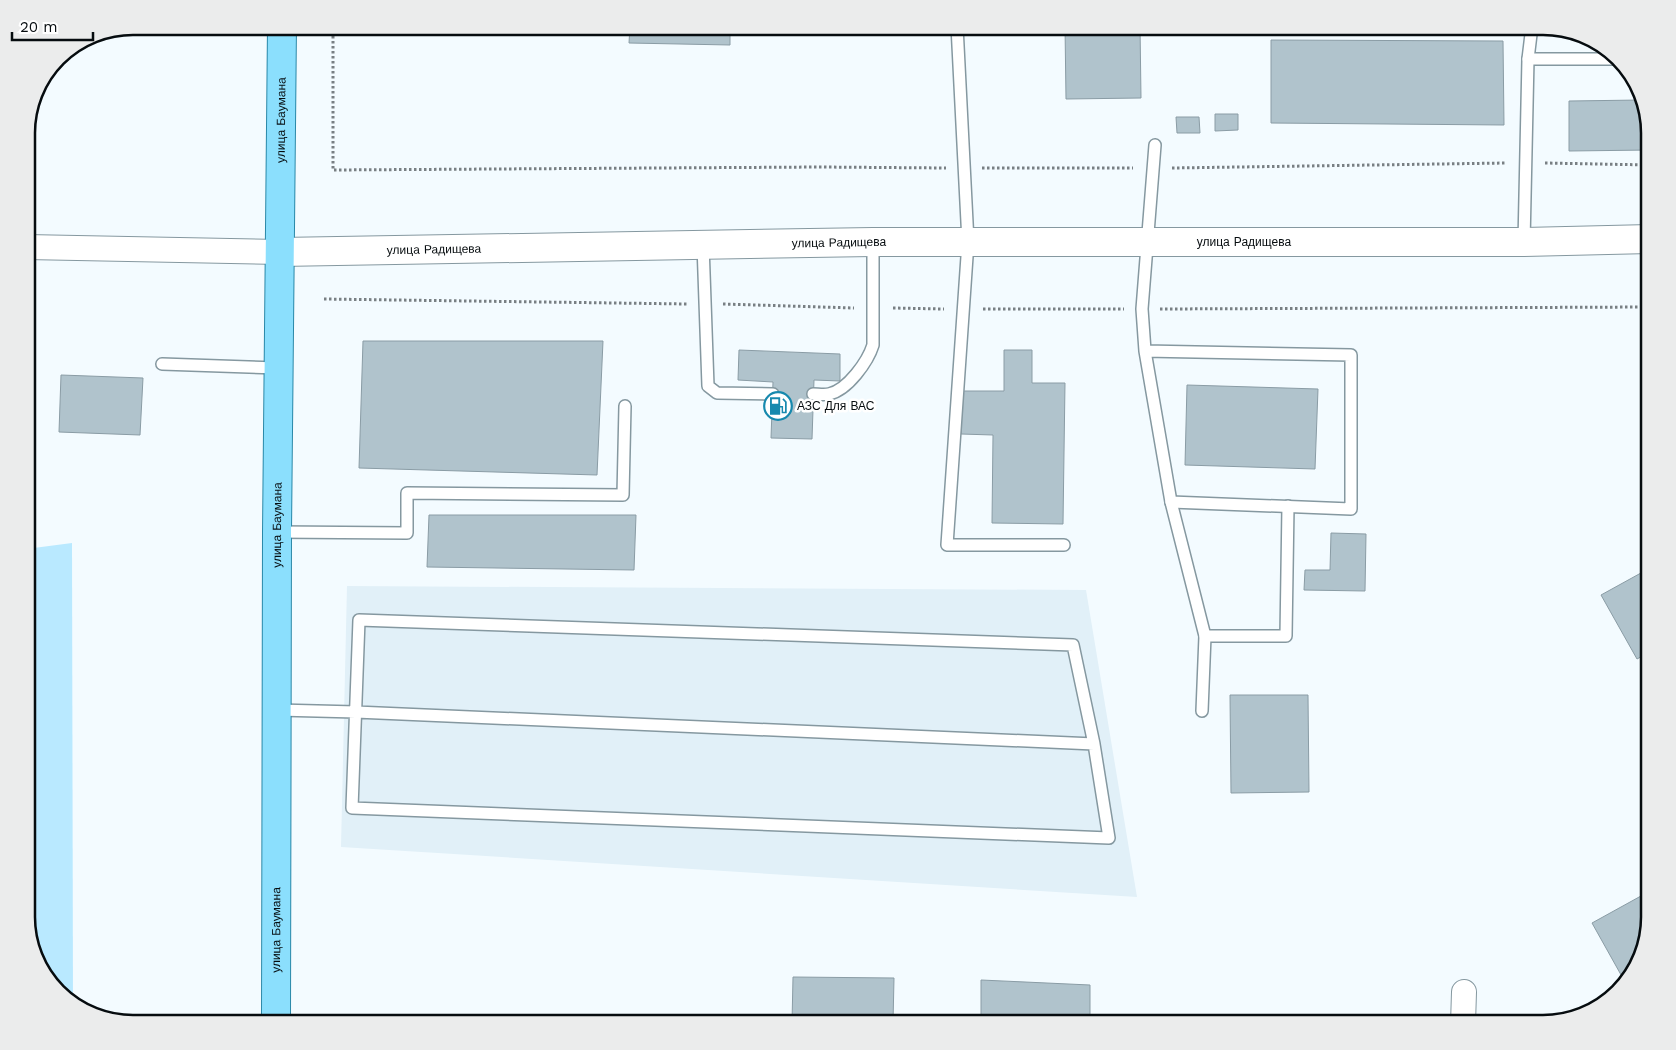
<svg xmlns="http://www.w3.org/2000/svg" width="1676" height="1050" viewBox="0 0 1676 1050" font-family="'Work Sans',sans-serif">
  <rect width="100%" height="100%" fill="#f3fbff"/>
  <path fill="#e1f0f8" d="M347,586L1086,590L1137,897L341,847Z"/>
  <path fill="#b9e9ff" d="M72,543L73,1005L41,971L26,924V549Z"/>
  <g fill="#b0c3cc" stroke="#8a9ca5">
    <path d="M630,26H730V45L629,43Z"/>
    <path d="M1065,26H1140L1141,98L1066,99Z"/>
    <path d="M1271,40L1503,41L1504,125L1271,123Z"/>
    <path d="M1641,100L1650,133V150L1569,151V101Z"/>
    <path d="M1215,114H1238V130L1215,131Z"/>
    <path d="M1176,117H1199L1200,133H1177Z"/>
    <path d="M363,341H603L597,475L359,468Z"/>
    <path d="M739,350L840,354V381L814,380L812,439L771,438L773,382L738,380Z"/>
    <path d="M1004,350H1032V383H1065L1063,524L992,523L993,435L961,434L962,391H1004Z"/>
    <path d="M61,375L143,378L140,435L59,432Z"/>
    <path d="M1187,385L1318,389L1315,469L1185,465Z"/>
    <path d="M429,515H636L634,570L427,567Z"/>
    <path d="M1331,533L1366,534L1365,591L1304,590L1305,570H1330Z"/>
    <path d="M1650,568V652L1637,659L1601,595Z"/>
    <path d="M1230,695H1308L1309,792L1231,793Z"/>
    <path d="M1650,891V917L1632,976L1625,982L1592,923Z"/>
    <path d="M793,977L894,978L893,1024H792Z"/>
    <path d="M981,980L1090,985V1024H981Z"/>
  </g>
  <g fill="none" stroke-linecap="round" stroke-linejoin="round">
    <defs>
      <g id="service">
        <path d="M957,26L968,242L947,545H1064"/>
        <path d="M1528,59H1616"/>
        <path d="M1524,242L1528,59L1532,26"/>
        <path d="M703,245L708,386L717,393L773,394"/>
        <path d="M1145,351L1351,355V509L1171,502L1145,351L1142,309L1155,145"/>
        <path d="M162,364L278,368"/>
        <path d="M813,394C818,394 824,395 829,394C848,390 868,361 873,345V242"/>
        <path d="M1171,502L1205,636"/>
        <path d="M277,532L407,533V493L623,495L625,406"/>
        <path d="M278,710L356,712L1094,744L1073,645L359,620L352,808L1109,838L1094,744"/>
        <path d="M1202,711L1205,636H1286L1288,506"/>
      </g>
      <g id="minor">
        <path d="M26,247L280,252"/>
        <path d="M1463,1024L1464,992"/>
      </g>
      <g id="tertiary">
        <path id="s1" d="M280,252L873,242H1524L1650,239"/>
      </g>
      <g id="primary">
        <path id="s2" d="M276,1024L277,532L282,26"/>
      </g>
    </defs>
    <use href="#service" stroke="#8598a0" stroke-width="14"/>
    <use href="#minor" stroke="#8598a0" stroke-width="26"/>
    <use href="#tertiary" stroke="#8598a0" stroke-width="30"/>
    <use href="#primary" stroke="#2a88a8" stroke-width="30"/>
    <g stroke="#787f83" stroke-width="3" stroke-dasharray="2.5 2.5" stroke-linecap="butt">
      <path d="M333,26V170L820,167L946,168"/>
      <path d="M1545,163L1650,165"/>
      <path d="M982,168H1133"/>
      <path d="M1172,168L1506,163"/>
      <path d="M324,299L687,304"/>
      <path d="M723,304L854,308"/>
      <path d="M893,308L944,309"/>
      <path d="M983,309H1124"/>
      <path d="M1160,309L1650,307"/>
    </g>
    <use href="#service" stroke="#fff" stroke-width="11"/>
    <use href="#minor" stroke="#fff" stroke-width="24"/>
    <use href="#tertiary" stroke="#fff" stroke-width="28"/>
    <use href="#primary" stroke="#8bdffd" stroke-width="28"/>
  </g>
  <defs>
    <symbol id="fuel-ring" viewBox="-11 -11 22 22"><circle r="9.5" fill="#fff" stroke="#1789ae" stroke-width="1.5"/><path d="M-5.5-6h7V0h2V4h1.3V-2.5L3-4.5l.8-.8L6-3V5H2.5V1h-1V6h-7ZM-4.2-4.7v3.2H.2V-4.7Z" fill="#1789ae"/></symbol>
  </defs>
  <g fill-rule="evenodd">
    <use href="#fuel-ring" x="762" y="390" width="32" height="32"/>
  </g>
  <g text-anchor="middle" stroke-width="5" stroke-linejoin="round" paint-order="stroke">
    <g font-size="12" fill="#060c0f" stroke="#fff">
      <text dy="4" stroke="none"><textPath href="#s2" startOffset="904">улица Баумана</textPath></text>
      <text dy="4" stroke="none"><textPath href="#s1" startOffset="964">улица Радищева</textPath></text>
      <text dy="4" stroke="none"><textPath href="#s1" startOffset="559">улица Радищева</textPath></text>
      <text dy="4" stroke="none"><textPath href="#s1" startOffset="154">улица Радищева</textPath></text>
      <text dy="4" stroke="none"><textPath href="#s2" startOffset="499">улица Баумана</textPath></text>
      <text dy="4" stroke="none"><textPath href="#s2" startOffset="94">улица Баумана</textPath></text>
    </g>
    <g font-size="12" fill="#060c0f" stroke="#fff" text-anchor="start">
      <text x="797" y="410">АЗС Для ВАС</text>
    </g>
  </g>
  <path d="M0 0H1676V1050H0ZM133 35H1543A98 98 0 0 1 1641 133V917A98 98 0 0 1 1543 1015H133A98 98 0 0 1 35 917V133A98 98 0 0 1 133 35Z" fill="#ebecec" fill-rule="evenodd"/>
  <path fill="none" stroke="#060c0f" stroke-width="2.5" d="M133 35H1543A98 98 0 0 1 1641 133V917A98 98 0 0 1 1543 1015H133A98 98 0 0 1 35 917V133A98 98 0 0 1 133 35Z"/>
  <path d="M12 32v8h81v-8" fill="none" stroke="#060c0f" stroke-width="2.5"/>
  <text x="20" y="32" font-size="15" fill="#060c0f" stroke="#ffffff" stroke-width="4" paint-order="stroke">20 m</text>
</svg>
